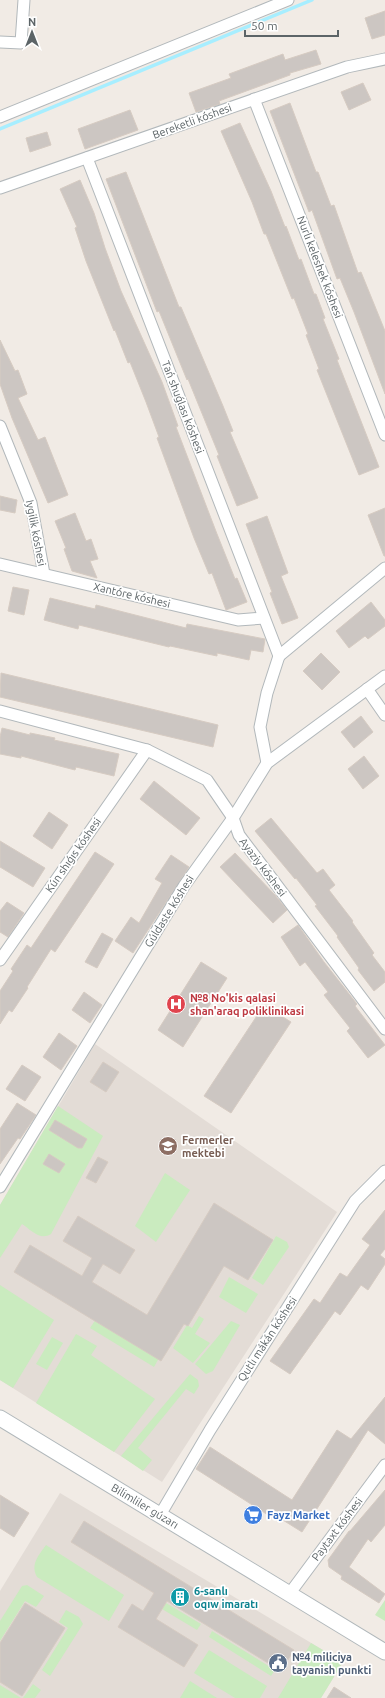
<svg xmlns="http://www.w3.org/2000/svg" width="385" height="1698" viewBox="0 0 385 1698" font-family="Ubuntu,sans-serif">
  <rect width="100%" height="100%" fill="#f1ebe5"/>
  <g fill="#e3dcd6">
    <path d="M95,1044L337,1212L162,1482L0,1380V1205Z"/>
    <path d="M60,1493L343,1662L321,1698H0V1591Z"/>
  </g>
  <g fill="#caebbf">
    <path d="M58,1106L103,1136L51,1234C40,1241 31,1230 22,1224L0,1258V1205Z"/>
    <path d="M165,1173L190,1190L156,1242L135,1226Z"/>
    <path d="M276,1236L287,1242L289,1247L263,1285L252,1278Z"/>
    <path d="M229,1277L258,1294L246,1313L219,1297Z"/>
    <path d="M0,1285L54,1320L13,1388L0,1380Z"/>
    <path d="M199,1316L204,1319L195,1334L210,1343L193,1363L173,1348L187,1325L192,1328Z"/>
    <path d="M96,1319L159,1358L154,1367L90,1328Z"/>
    <path d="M231,1321L240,1325L213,1371L206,1374L195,1364Z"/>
    <path d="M76,1334L97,1346L91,1355L155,1399L114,1452L36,1403Z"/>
    <path d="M52,1337L63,1343L47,1370L36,1364Z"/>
    <path d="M190,1374L198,1380L199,1386L194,1394L186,1389L138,1448L152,1460L143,1471L121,1456Z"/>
    <path d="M46,1545L124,1595L109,1621L37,1577C30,1564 39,1555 46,1545Z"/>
    <path d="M27,1585L44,1596L36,1607L25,1601L0,1641V1621L22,1586Z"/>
    <path d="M385,1600V1621L375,1615Z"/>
    <path d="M166,1603L201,1624L197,1630L162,1609Z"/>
    <path d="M66,1610L79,1617L83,1624L50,1676L42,1670L68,1628L59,1622Z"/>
    <path d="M212,1631L275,1670L271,1676L209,1637Z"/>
    <path d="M311,1643L343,1662L321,1698H278Z"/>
    <path d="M209,1650L267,1686L260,1698H235L194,1673Z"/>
    <path d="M190,1681L217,1698H180Z"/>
    <path d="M33,1684L41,1690L35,1698H23Z"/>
    <path d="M0,1685L21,1698H0Z"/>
  </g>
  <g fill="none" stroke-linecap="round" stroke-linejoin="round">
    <path stroke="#a7eeff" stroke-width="3.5" d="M0,129L312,0"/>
  </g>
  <g fill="#ccc6c2" stroke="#d6cbc2">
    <path d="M385,11V35L372,39L365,18Z"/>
    <path d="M316,50L321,64L290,73V75L219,101L220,104L196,112L189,93L231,78L229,74L283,54L285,60Z"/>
    <path d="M363,83L371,100L349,110L341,92Z"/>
    <path d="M290,103L316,172H318L331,206L334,205L358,273L361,272L385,331V394L354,312L340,278L337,279L312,210L309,212L270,111Z"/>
    <path d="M130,110L138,130L85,149L78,129Z"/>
    <path d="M240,123L271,191L285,227L286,226L299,260L301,259L314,294H316L325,318L323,319L339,359L337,360L379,467L359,475L317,370L319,369L306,335L308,334L294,298L292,299L266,234H264L252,202L221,131Z"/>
    <path d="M47,132L51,145L30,152L26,138Z"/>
    <path d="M126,172L179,307H181L223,406L233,431L230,432L258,498L237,506L217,456L219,455L199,406L188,379L187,380L159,311L157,312L106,179Z"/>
    <path d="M80,180L94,213L105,248L121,291L162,382L178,426L176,427L217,534L235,579L237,578L247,602L226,610L212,573L209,574L194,538L157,438L159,437L146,402L130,362L128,363L115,330L114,331L86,261L75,228L77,227L60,189Z"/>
    <path d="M0,340L15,371L18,370L27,394L18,398L38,440L45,437L68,495L48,503L12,418L0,384Z"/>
    <path d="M0,496L17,500L15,513L0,510Z"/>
    <path d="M385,508V556H384L368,515Z"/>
    <path d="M75,513L86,541L91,539L98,559L90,561L97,578L72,571L64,549L66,548L55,521Z"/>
    <path d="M267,516L288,573L281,576L298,618L282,624L270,593L272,592L246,524Z"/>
    <path d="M13,587L29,590L24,615L8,611Z"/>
    <path d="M50,598L95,609L96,605L186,628L187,624L265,639L263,652L251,650L249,660L217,653V656L170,646L169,647L79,625L78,629L44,620Z"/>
    <path d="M371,602L385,620V626L368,639L365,636L349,648L336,631Z"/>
    <path d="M321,653L340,672L322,690L303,671Z"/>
    <path d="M1,673L218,725L213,747L0,697Z"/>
    <path d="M361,716L373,732L354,748L341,732Z"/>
    <path d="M2,728L30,735V733L55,738L54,740L119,754L114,776L76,767L75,770L21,756V758L0,754V737Z"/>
    <path d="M364,756L379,776L363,789L348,769Z"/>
    <path d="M154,781L200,818L186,835L140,799Z"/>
    <path d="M49,812L68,825L52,849L33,836Z"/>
    <path d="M271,818L317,873L323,869L335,885L329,890L353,921L352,922L374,953L372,955L385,972V982L374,991L358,970L359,968L337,937L338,936L315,906L317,905L296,878L295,879L255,831Z"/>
    <path d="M0,841L45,868L33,887L0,867Z"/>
    <path d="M95,852L114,864L55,952L51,949L27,987L28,988L12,1012L9,1010L0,1024V991L13,971L11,969L27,945L31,948Z"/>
    <path d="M235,853L275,895L287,910L273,923L220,867Z"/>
    <path d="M171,855L189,867L133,953L115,941L131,917L139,923L162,883L155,879Z"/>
    <path d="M7,902L24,913L8,937L0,932V911Z"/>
    <path d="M298,925L324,962L357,1004L355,1006L385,1045L368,1058L347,1031L350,1028L324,995L328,992L305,962L300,966L281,937Z"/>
    <path d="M102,933L113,939L97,968L85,962Z"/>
    <path d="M201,962L227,978L183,1047L158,1030Z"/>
    <path d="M84,992L102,1005L90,1023L72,1010Z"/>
    <path d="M264,1005L291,1022L231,1113L204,1096Z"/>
    <path d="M59,1033L77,1046L61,1070L43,1057Z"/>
    <path d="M103,1062L119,1072L106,1092L90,1082Z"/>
    <path d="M22,1065L41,1077L25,1101L6,1089Z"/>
    <path d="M17,1103L36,1115L20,1139L18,1138L0,1164V1129Z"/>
    <path d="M55,1120L87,1139L82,1148H78L49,1130Z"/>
    <path d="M49,1154L65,1164L59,1173L43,1164Z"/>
    <path d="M98,1157L108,1162L96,1183L86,1178Z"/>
    <path d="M214,1203L273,1240L248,1280L224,1266L188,1326L184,1324L161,1361L14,1272L30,1245L82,1276L92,1258L63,1241L78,1216L135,1250L120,1274L103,1264L92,1282L147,1315Z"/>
    <path d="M385,1210V1249L380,1255L385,1259V1264L368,1290L361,1285L340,1315L335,1311L290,1374L270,1361L314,1299L320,1303L340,1273L347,1277L370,1245L362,1239Z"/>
    <path d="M385,1397V1444L368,1430L302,1532L270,1512L268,1515L196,1469L210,1447L292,1500L337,1430L351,1439Z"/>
    <path d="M385,1490V1525L371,1542L368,1539L349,1567L385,1594L379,1603L341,1579L342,1576L329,1567L328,1560L349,1531H350Z"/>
    <path d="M0,1495L29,1513L14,1537L0,1528Z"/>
    <path d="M84,1521L294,1650L281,1671L167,1601L156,1619L198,1645L184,1667L118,1627L132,1604L143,1611L154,1593L71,1542Z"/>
    <path d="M25,1603L65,1628L22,1696L0,1682V1643Z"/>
    <path d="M334,1687L351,1698H327Z"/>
  </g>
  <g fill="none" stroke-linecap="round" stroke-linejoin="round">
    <defs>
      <g id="street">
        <path d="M0,42L21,43L24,0"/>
        <path d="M254,99L385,435"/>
        <path d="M0,117L288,0"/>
        <path d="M87,158L279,656"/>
        <path d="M0,188L347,67L385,59"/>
        <path d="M0,426L31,503L44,574"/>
        <path d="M0,564L238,620L264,618"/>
        <path d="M279,656L385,568"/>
        <path d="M367,689L385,715"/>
        <path d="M0,711L147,750L207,780L233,818L239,835L385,1029"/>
        <path d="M267,763L260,727L267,693L279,656"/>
        <path d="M0,960L147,750"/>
        <path d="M0,1187L184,886L233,818L267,763L385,676"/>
        <path d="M160,1515L210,1430L355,1201L385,1171"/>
        <path d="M290,1593L385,1465"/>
      </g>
      <path id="secondary" d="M0,1418L385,1652"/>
    </defs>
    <use href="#street" stroke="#b2b8bb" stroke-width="13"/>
    <use href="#secondary" stroke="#b1b8bb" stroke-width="17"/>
    <use href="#street" stroke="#fff" stroke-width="11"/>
    <use href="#secondary" stroke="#fff" stroke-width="15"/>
  </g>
  <defs>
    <symbol id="hospital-disc" viewBox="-11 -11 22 22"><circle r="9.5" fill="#e0444e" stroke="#fff"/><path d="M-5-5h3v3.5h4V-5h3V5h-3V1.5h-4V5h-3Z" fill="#fff"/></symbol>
    <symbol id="school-disc" viewBox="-11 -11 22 22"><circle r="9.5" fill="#8d6e63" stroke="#fff"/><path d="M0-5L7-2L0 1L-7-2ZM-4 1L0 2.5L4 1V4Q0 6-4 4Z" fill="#fff"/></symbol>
    <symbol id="supermarket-disc" viewBox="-11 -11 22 22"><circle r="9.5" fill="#3f7fe0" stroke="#fff"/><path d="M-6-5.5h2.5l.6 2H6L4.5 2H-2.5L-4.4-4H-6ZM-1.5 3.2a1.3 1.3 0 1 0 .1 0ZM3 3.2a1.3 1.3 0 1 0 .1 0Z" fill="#fff"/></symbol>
    <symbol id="building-disc" viewBox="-11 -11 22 22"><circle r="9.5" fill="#0f9aa8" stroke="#fff"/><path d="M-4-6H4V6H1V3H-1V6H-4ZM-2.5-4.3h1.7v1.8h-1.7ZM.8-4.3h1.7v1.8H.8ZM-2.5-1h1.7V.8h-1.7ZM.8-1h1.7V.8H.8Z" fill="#fff"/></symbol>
    <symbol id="civic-disc" viewBox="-11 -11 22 22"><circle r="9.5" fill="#5c6f8a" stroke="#fff"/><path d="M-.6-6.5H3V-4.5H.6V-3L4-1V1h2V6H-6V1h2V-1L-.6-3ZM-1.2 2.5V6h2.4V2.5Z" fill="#fff"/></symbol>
  </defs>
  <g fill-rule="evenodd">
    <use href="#hospital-disc" x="165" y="993" width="22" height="22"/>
    <use href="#school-disc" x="157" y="1135" width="22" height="22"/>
    <use href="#supermarket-disc" x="242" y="1504" width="22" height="22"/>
    <use href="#building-disc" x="169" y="1586" width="22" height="22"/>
    <use href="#civic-disc" x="267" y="1652" width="22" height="22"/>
  </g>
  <g text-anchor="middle" stroke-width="3.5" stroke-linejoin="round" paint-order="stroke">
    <g font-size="11" fill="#5c6467" stroke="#fff">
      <text transform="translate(192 121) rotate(-20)" y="4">Bereketli kóshesi</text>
      <text transform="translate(320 267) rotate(69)" y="4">Nurlı keleshek kóshesi</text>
      <text transform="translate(183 407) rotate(69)" y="4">Tań shuǵlası kóshesi</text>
      <text transform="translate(36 533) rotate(79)" y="4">Iygilik kóshesi</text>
      <text transform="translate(132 595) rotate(13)" y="4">Xantóre kóshesi</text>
      <text transform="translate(73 855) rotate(-55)" y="4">Kún shıǵıs kóshesi</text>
      <text transform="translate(263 867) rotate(53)" y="4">Ayaziy kóshesi</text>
      <text transform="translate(169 911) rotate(-58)" y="4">Gúldaste kóshesi</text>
      <text transform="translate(267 1339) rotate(-57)" y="4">Qutlı mákán kóshesi</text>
      <text transform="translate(145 1506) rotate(31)" y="4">Bilimliler gúzarı</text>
      <text transform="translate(337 1529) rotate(-53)" y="4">Paytaxt kóshesi</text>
    </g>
    <g font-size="11" font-weight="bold" fill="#be3a42" stroke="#fff" text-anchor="start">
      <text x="190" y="1002">№8 No'kis qalasi<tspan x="190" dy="13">shan'araq poliklinikasi</tspan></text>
    </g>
    <g font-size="11" font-weight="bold" fill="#785e54" stroke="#fff" text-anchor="start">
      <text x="182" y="1144">Fermerler<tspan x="182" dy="13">mektebi</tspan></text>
    </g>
    <g font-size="11" font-weight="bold" fill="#366cbe" stroke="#fff" text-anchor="start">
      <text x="267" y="1519">Fayz Market</text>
    </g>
    <g font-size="11" font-weight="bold" fill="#0d838f" stroke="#fff" text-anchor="start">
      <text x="194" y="1595">6-sanlı<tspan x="194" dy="13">oqıw imaratı</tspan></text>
    </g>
    <g font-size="11" font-weight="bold" fill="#4e5e75" stroke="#fff" text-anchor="start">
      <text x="292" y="1661">№4 miliciya<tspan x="292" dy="13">tayanish punkti</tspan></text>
    </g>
  </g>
  <g transform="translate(32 32)" stroke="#ffffff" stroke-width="3" paint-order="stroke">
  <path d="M0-3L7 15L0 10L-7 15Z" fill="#5c6467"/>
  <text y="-6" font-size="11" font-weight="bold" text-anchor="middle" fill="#5c6467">N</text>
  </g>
  <path d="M245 30v6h93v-6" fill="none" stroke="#5c6467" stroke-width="2"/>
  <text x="251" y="30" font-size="12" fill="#5c6467" stroke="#ffffff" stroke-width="3" paint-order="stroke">50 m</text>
</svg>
